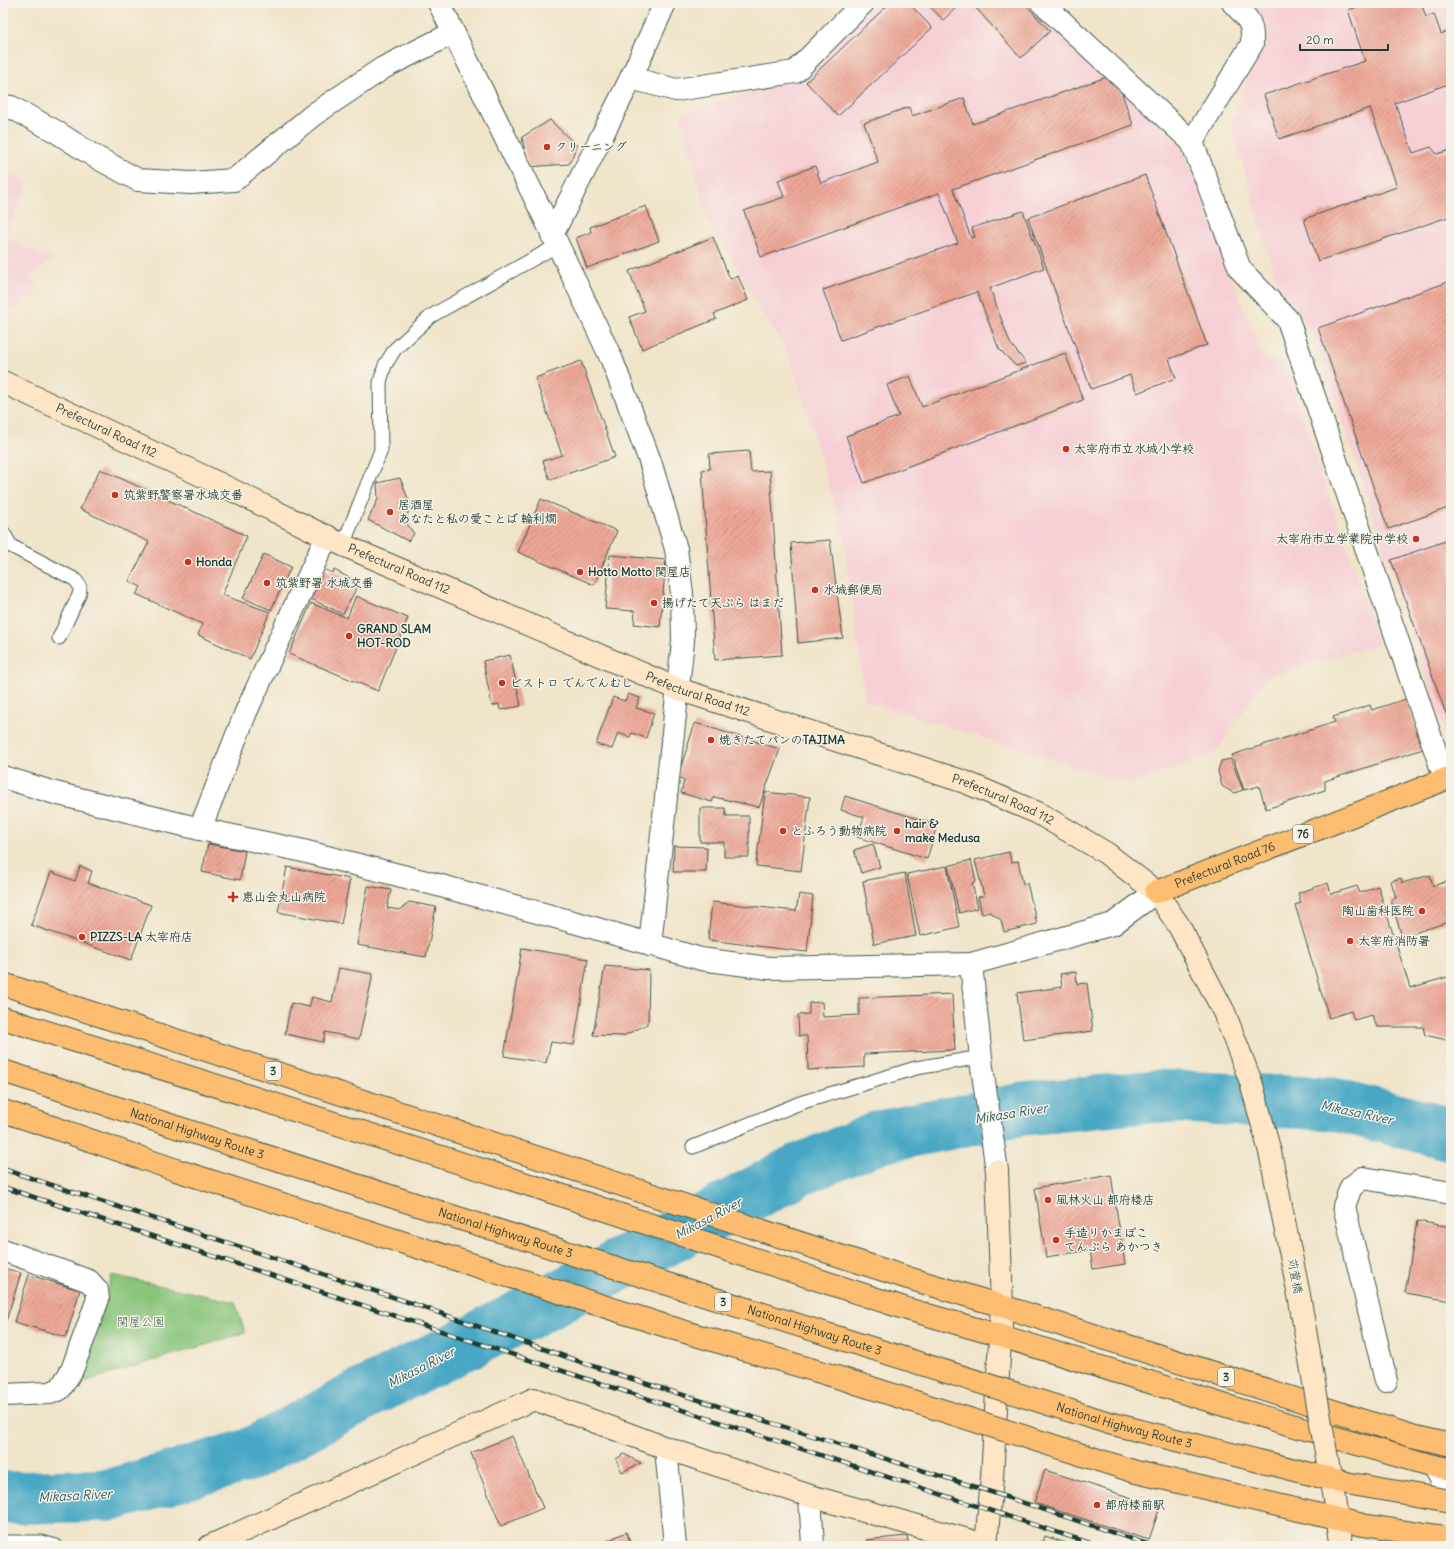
<svg xmlns="http://www.w3.org/2000/svg" width="1454" height="1549" viewBox="0 0 1454 1549" font-family="Delius,'Klee One',sans-serif">
  <defs>
    <pattern id="building-hatch" width="6" height="6" patternUnits="userSpaceOnUse"><rect width="6" height="6" fill="#eea797"/><path d="M-1 1l2-2M0 6l6-6M5 7l2-2" fill="none" stroke="#c0897c"/></pattern>
  </defs>
  <rect width="100%" height="100%" fill="#f7f3e8"/>
  <filter id="ink" filterUnits="userSpaceOnUse"><feTurbulence type="fractalNoise" baseFrequency=".025" numOctaves="2"/><feDisplacementMap in="SourceGraphic" scale="8" xChannelSelector="R" yChannelSelector="G"/><feConvolveMatrix kernelMatrix="1 2 1 2 8 2 1 2 1" color-interpolation-filters="sRGB"/></filter>
  <filter id="wash" filterUnits="userSpaceOnUse"><feTurbulence type="fractalNoise" baseFrequency=".012" numOctaves="4" result="noise"/><feDisplacementMap in="SourceGraphic" scale="16" xChannelSelector="R" yChannelSelector="G"/><feGaussianBlur stdDeviation="0.9" result="paint"/><feColorMatrix in="noise" values="0 0 0 0 0 0 0 0 0 0 0 0 0 0 0 0 0 1.4 0 .05"/><feComposite in="paint" operator="in"/></filter>
  <g filter="url(#wash)">
    <rect width="100%" height="100%" fill="#f0e4c9"/>
    <g fill="#f6cfd5">
      <path d="M877,3H1033L1184,149L1262,357L1284,362L1379,644L1266,677L1215,754L1130,784L865,701L844,537L791,359L708,220L680,115L804,74Z"/>
      <path d="M1247,3H1451V741L1448,742L1314,336L1276,280L1231,124L1265,31Z"/>
      <path d="M3,172L28,183L4,240L55,259L27,277L39,283L33,297L20,307L3,312Z"/>
    </g>
    <path fill="#88c57a" stroke="#548157" d="M112,1275L235,1302L245,1333L80,1383Z"/>
    <g fill="none" stroke-linecap="round" stroke-linejoin="round">
      <path stroke="#46a7c5" stroke-width="53" d="M3,1498L111,1495L249,1455L364,1394L528,1313L796,1171L880,1137L1023,1109L1157,1096L1333,1104L1451,1134"/>
    </g>
    <g id="blocks">
      <g fill="url(#building-hatch)">
        <path d="M890,3H909L932,28L838,116L806,82Z"/>
        <path d="M927,3H961L943,20Z"/>
        <path d="M980,3H1024L1050,31L1021,58L975,7Z"/>
        <path d="M1370,3H1421L1426,17L1434,14L1441,34L1451,30V83L1395,103L1413,153L1431,147L1437,154L1451,150V216L1318,261L1304,219L1397,187L1370,108L1279,139L1264,95L1365,61L1348,10Z"/>
        <path d="M1115,74L1133,125L953,189L971,238L975,237L972,228L1023,211L1044,268L990,288L1010,343L1026,363L1016,366L999,349L977,292L841,340L823,290L958,243L939,193L761,257L744,211L784,197L778,180L815,166L821,183L878,162L864,123L909,107L912,116L964,98L973,124Z"/>
        <path d="M550,120L577,146L569,164L528,167L522,137Z"/>
        <path d="M1145,175L1207,345L1169,359L1176,378L1137,393L1130,375L1091,389L1028,218Z"/>
        <path d="M646,206L659,241L587,268L576,238L591,232L590,227Z"/>
        <path d="M713,237L730,279L738,276L748,300L714,314L716,319L642,349L629,317L645,311L629,271Z"/>
        <path d="M1451,281V507L1388,529L1318,328Z"/>
        <path d="M1065,353L1083,400L864,483L846,436L899,416L887,385L910,376L922,407Z"/>
        <path d="M581,361L615,457L550,480L543,461L562,455L535,378Z"/>
        <path d="M749,451L751,472L770,471L782,655L715,660L702,470L710,469L709,454Z"/>
        <path d="M100,469L247,536L222,595L270,612L250,659L198,635L202,624L136,594L141,587L129,581L149,542L80,509Z"/>
        <path d="M400,478L410,504L406,522L414,534L408,541L368,520L378,499L377,483Z"/>
        <path d="M541,499L617,531L594,585L518,552Z"/>
        <path d="M1451,539V725H1450L1391,560Z"/>
        <path d="M830,540L843,638L798,643L791,543Z"/>
        <path d="M264,554L291,567L271,610L243,598Z"/>
        <path d="M610,555L666,560L660,627L634,624L635,611L605,609Z"/>
        <path d="M321,568L333,573L334,570L359,583L343,614L307,597Z"/>
        <path d="M356,596L408,618L378,691L289,654L311,603L347,618Z"/>
        <path d="M510,655L521,706L500,710L499,704L492,706L483,661Z"/>
        <path d="M628,694L640,698L636,708L654,713L646,738L632,733L630,737L618,733L612,749L596,744L613,697L625,701Z"/>
        <path d="M1406,699L1423,749L1325,781V790L1266,809L1259,786L1244,790L1232,755L1335,722L1333,717L1370,705L1372,710Z"/>
        <path d="M695,723L780,749L759,807L714,797L712,802L681,793L684,781L678,776Z"/>
        <path d="M1231,759L1243,790L1234,793L1222,786L1218,771L1221,761Z"/>
        <path d="M765,792L810,797L801,871L756,866Z"/>
        <path d="M845,796L937,825L927,859L857,837L864,817L841,810Z"/>
        <path d="M700,808H725L726,816H749V857H724V842H700Z"/>
        <path d="M208,844L245,851L240,880L202,872Z"/>
        <path d="M873,844L880,867L861,873L854,850Z"/>
        <path d="M674,846L707,847L706,872H673Z"/>
        <path d="M1009,852L1011,862L1018,861L1023,884L1027,883L1037,924L1004,932L1001,920L990,912L982,914L978,897L984,896L975,860Z"/>
        <path d="M971,860L976,881L972,883L978,908L959,913L948,866Z"/>
        <path d="M80,866L92,871L88,883L151,905L131,960L31,925L51,872L75,881Z"/>
        <path d="M947,866L959,927L920,936L907,874Z"/>
        <path d="M287,867L350,879L341,924L278,912Z"/>
        <path d="M905,873L916,936L874,944L863,881Z"/>
        <path d="M1430,875L1433,886L1451,880V921L1402,937L1391,900L1396,898L1391,881L1401,878L1402,883Z"/>
        <path d="M1328,883L1331,894L1357,886L1360,893L1378,886L1410,988L1451,976V1041L1425,1035L1423,1027H1377L1372,1015L1354,1020L1351,1011L1329,1018L1295,905L1301,903L1298,893Z"/>
        <path d="M368,886L391,890L387,908L400,910L409,902L436,907L426,957L357,945Z"/>
        <path d="M799,894L813,896L807,952L708,940L712,902L796,911Z"/>
        <path d="M522,948L588,959L574,1045L551,1042L546,1063L504,1056Z"/>
        <path d="M605,966L649,970L648,1024L623,1036L593,1035Z"/>
        <path d="M339,968L373,974L359,1039L325,1032L323,1042L285,1034L291,1003L309,1007L312,997L332,1002Z"/>
        <path d="M1076,972L1077,984L1087,983L1093,1031L1023,1040L1017,993L1062,987L1060,974Z"/>
        <path d="M952,994L955,1050L864,1054V1067L808,1070L807,1036H799L798,1015L809,1014V1003L822,1002L823,1017L859,1015V998Z"/>
        <path d="M1111,1175L1125,1264L1093,1269L1090,1250L1046,1257L1035,1188Z"/>
        <path d="M1417,1221L1451,1227V1301L1405,1293Z"/>
        <path d="M3,1268L21,1273L6,1321H3Z"/>
        <path d="M29,1275L80,1290L66,1337L14,1322Z"/>
        <path d="M512,1436L543,1508L501,1526L471,1453Z"/>
        <path d="M624,1454L641,1463L622,1472L616,1459Z"/>
        <path d="M1045,1470L1160,1507L1149,1540L1034,1503Z"/>
        <path d="M626,1532L632,1546H597Z"/>
        <path d="M907,1536L909,1546H867L866,1540Z"/>
        <path d="M1045,1536L1075,1546H1042Z"/>
      </g>
    </g>
  </g>
  <g filter="url(#ink)">
    <use href="#blocks" fill-opacity="0" stroke="#3e564a" stroke-width="1"/>
    <g fill="none" stroke-linecap="round" stroke-linejoin="round">
      <defs>
        <g id="lane">
          <path d="M3,532L11,546L74,579C80,584 81,588 79,595L59,638"/>
          <path d="M343,545L381,450L380,382L385,365L395,349L431,316L558,245"/>
          <path d="M693,1147L800,1103L916,1068L981,1057"/>
          <path d="M3,1542H42L56,1546"/>
        </g>
        <g id="street">
          <path d="M439,3L558,245L612,360L650,461L676,549L682,593L683,641L650,945"/>
          <path d="M1042,3L1192,142L1240,269L1288,320L1445,779"/>
          <path d="M631,78L676,90L795,72L863,3"/>
          <path d="M3,106L11,107L55,131L94,156L138,180L190,183L234,180L313,115L383,68L453,33"/>
          <path d="M1192,142L1252,44C1253,21 1248,19 1233,3"/>
          <path d="M552,235L631,78L665,3"/>
          <path d="M3,777L55,793L200,829L299,850L434,884L577,923L701,959L769,968L971,964L1113,924L1156,892"/>
          <path d="M200,829L246,712L327,536"/>
          <path d="M971,964L982,1067L997,1171"/>
          <path d="M3,1250L89,1281L97,1290L98,1299L72,1370L60,1389L50,1393L3,1395"/>
          <path d="M1386,1381L1344,1206L1351,1187L1363,1178L1451,1193"/>
          <path d="M666,1448L675,1546"/>
          <path d="M1433,1466L1451,1499"/>
          <path d="M810,1496L813,1546"/>
        </g>
        <g id="secondary">
          <path id="s1" d="M3,382L222,485L343,545L678,689L965,782L1038,813L1106,853L1156,892L1179,926L1224,1012"/>
          <path d="M210,1546L534,1399L666,1448L810,1496L986,1545"/>
          <path d="M986,1546L992,1477L1002,1306L997,1171"/>
        </g>
        <g id="primary">
          <path id="s2" d="M1156,892L1451,777"/>
        </g>
        <g id="highway">
          <path d="M3,984L908,1278L1002,1306L1412,1436L1451,1445"/>
          <path d="M3,1018L536,1187L907,1309L1001,1336L1230,1407L1433,1466L1451,1469"/>
        </g>
      </defs>
      <use href="#lane" stroke="#3e564a" stroke-width="15"/>
      <use href="#street" stroke="#3e564a" stroke-width="24"/>
      <use href="#secondary" stroke="#3e564a" stroke-width="24"/>
      <use href="#primary" stroke="#3e564a" stroke-width="24"/>
      <use href="#highway" stroke="#3e564a" stroke-width="24"/>
      <use href="#lane" stroke="#fff" stroke-width="13"/>
      <use href="#street" stroke="#fff" stroke-width="22"/>
      <use href="#secondary" stroke="#fee5c5" stroke-width="22"/>
      <use href="#primary" stroke="#fcbd6f" stroke-width="22"/>
      <use href="#highway" stroke="#fcbd6f" stroke-width="22"/>
      <defs>
        <g id="rail">
          <path d="M3,1169L402,1300L607,1371L991,1492L1153,1546"/>
          <path d="M3,1187L584,1378L1099,1546"/>
        </g>
      </defs>
      <use href="#rail" stroke="#1f3d34" stroke-width="4.5"/>
      <use href="#rail" stroke="#f7f3e8" stroke-width="3" stroke-dasharray="9" stroke-linecap="butt"/>
      <defs>
        <path id="secondary-bridge" d="M1224,1012L1251,1082L1270,1152L1299,1295L1342,1546"/>
        <g id="highway-bridge">
          <path id="s3" d="M3,1071L458,1218L1109,1423L1346,1483L1451,1501"/>
          <path d="M3,1111L55,1128L176,1170L442,1255L682,1331L837,1377L1136,1472L1363,1525L1451,1539"/>
        </g>
      </defs>
      <use href="#secondary-bridge" stroke="#3e564a" stroke-width="24" stroke-linecap="butt"/>
      <use href="#highway-bridge" stroke="#3e564a" stroke-width="24" stroke-linecap="butt"/>
      <use href="#secondary-bridge" stroke="#fee5c5" stroke-width="22"/>
      <use href="#highway-bridge" stroke="#fcbd6f" stroke-width="22"/>
    </g>
  </g>
  <g fill="#c8321e" stroke="#f7f3e8" stroke-width="1.5">
    <circle cx="547" cy="147" r="4"/>
    <circle cx="1066" cy="449" r="4"/>
    <circle cx="115" cy="495" r="4"/>
    <circle cx="390" cy="512" r="4"/>
    <circle cx="1416" cy="539" r="4"/>
    <circle cx="188" cy="562" r="4"/>
    <circle cx="580" cy="572" r="4"/>
    <circle cx="267" cy="583" r="4"/>
    <circle cx="815" cy="590" r="4"/>
    <circle cx="654" cy="603" r="4"/>
    <circle cx="349" cy="636" r="4"/>
    <circle cx="502" cy="683" r="4"/>
    <circle cx="711" cy="740" r="4"/>
    <circle cx="783" cy="831" r="4"/>
    <circle cx="897" cy="831" r="4"/>
    <path d="M231 891h4v4h4v4h-4v4h-4v-4h-4v-4h4z"/>
    <circle cx="1422" cy="911" r="4"/>
    <circle cx="82" cy="937" r="4"/>
    <circle cx="1350" cy="941" r="4"/>
    <circle cx="1048" cy="1200" r="4"/>
    <circle cx="1056" cy="1240" r="4"/>
    <circle cx="1097" cy="1505" r="4"/>
  </g>
  <g text-anchor="middle" stroke-width="3" stroke-linejoin="round" paint-order="stroke">
    <g fill="#f7f3e8" stroke="#60746a" stroke-width="1">
      <rect x="1293" y="825" width="20" height="18" rx="3"/>
      <rect x="265" y="1062" width="16" height="18" rx="3"/>
      <rect x="715" y="1293" width="16" height="18" rx="3"/>
      <rect x="1218" y="1368" width="16" height="18" rx="3"/>
    </g>
    <g font-size="11" font-weight="bold" fill="#1f3d34">
      <text x="1303" y="838">76</text>
      <text x="273" y="1075">3</text>
      <text x="723" y="1306">3</text>
      <text x="1226" y="1381">3</text>
    </g>
    <g font-size="12" font-weight="bold" fill="#1f3d34" stroke="#f7f3e8" text-anchor="start">
      <text x="555" y="151">クリーニング</text>
      <text x="1074" y="453">太宰府市立水城小学校</text>
      <text x="123" y="499">筑紫野警察署水城交番</text>
      <text x="398" y="509">居酒屋<tspan x="398" dy="14">あなたと私の愛ことば 輪利燗</tspan></text>
      <text x="1408" y="543" text-anchor="end">太宰府市立学業院中学校</text>
      <text x="196" y="566">Honda</text>
      <text x="588" y="576">Hotto Motto 関屋店</text>
      <text x="275" y="587">筑紫野署 水城交番</text>
      <text x="823" y="594">水城郵便局</text>
      <text x="662" y="607">揚げたて天ぷら はまだ</text>
      <text x="357" y="633">GRAND SLAM<tspan x="357" dy="14">HOT-ROD</tspan></text>
      <text x="510" y="687">ビストロ でんでんむし</text>
      <text x="719" y="744">焼きたてパンのTAJIMA</text>
      <text x="905" y="828">hair &amp;<tspan x="905" dy="14">make Medusa</tspan></text>
      <text x="791" y="835">とふろう動物病院</text>
      <text x="242" y="901">恵山会丸山病院</text>
      <text x="1414" y="915" text-anchor="end">陶山歯科医院</text>
      <text x="90" y="941">PIZZS-LA 太宰府店</text>
      <text x="1358" y="945">太宰府消防署</text>
      <text x="1056" y="1204">風林火山 都府楼店</text>
      <text x="1064" y="1237">手造りかまぼこ<tspan x="1064" dy="14">てんぷら あかつき</tspan></text>
      <text x="1105" y="1509">都府楼前駅</text>
    </g>
    <g font-size="12" fill="#1f3d34" stroke="#f7f3e8">
      <text dy="4" stroke="none"><textPath href="#s1" startOffset="114">Prefectural Road 112</textPath></text>
      <text dy="4" stroke="none"><textPath href="#s1" startOffset="438">Prefectural Road 112</textPath></text>
      <text dy="4" stroke="none"><textPath href="#s1" startOffset="762">Prefectural Road 112</textPath></text>
      <text dy="4" stroke="none"><textPath href="#s1" startOffset="1085">Prefectural Road 112</textPath></text>
      <text dy="4" stroke="none"><textPath href="#s2" startOffset="74">Prefectural Road 76</textPath></text>
      <text dy="4" stroke="none"><textPath href="#s3" startOffset="204">National Highway Route 3</textPath></text>
      <text dy="4" stroke="none"><textPath href="#s3" startOffset="528">National Highway Route 3</textPath></text>
      <text transform="translate(1295 1276) rotate(79)" y="4">苅萱橋</text>
      <text dy="4" stroke="none"><textPath href="#s3" startOffset="852">National Highway Route 3</textPath></text>
      <text dy="4" stroke="none"><textPath href="#s3" startOffset="1176">National Highway Route 3</textPath></text>
    </g>
    <g font-size="12" fill="#395f46" stroke="#f7f3e8">
      <text x="141" y="1326">関屋公園</text>
    </g>
    <g font-size="13" font-style="italic" fill="#2b5d60" stroke="#f7f3e8">
      <text transform="translate(1357 1112) rotate(12)" y="5">Mikasa River</text>
      <text transform="translate(1011 1113) rotate(-9)" y="5">Mikasa River</text>
      <text transform="translate(708 1218) rotate(-28)" y="5">Mikasa River</text>
      <text transform="translate(421 1367) rotate(-27)" y="5">Mikasa River</text>
      <text transform="translate(75 1495) rotate(-3)" y="5">Mikasa River</text>
    </g>
  </g>
  <rect width="1454" height="1549" fill="none" stroke="#f7f3e8" stroke-width="16"/>
  <path d="M1300 44v6h88v-6" fill="none" stroke="#1f3d34" stroke-width="2"/>
  <text x="1306" y="44" font-size="12" fill="#1f3d34" stroke="#f7f3e8" stroke-width="3" paint-order="stroke">20 m</text>
</svg>
